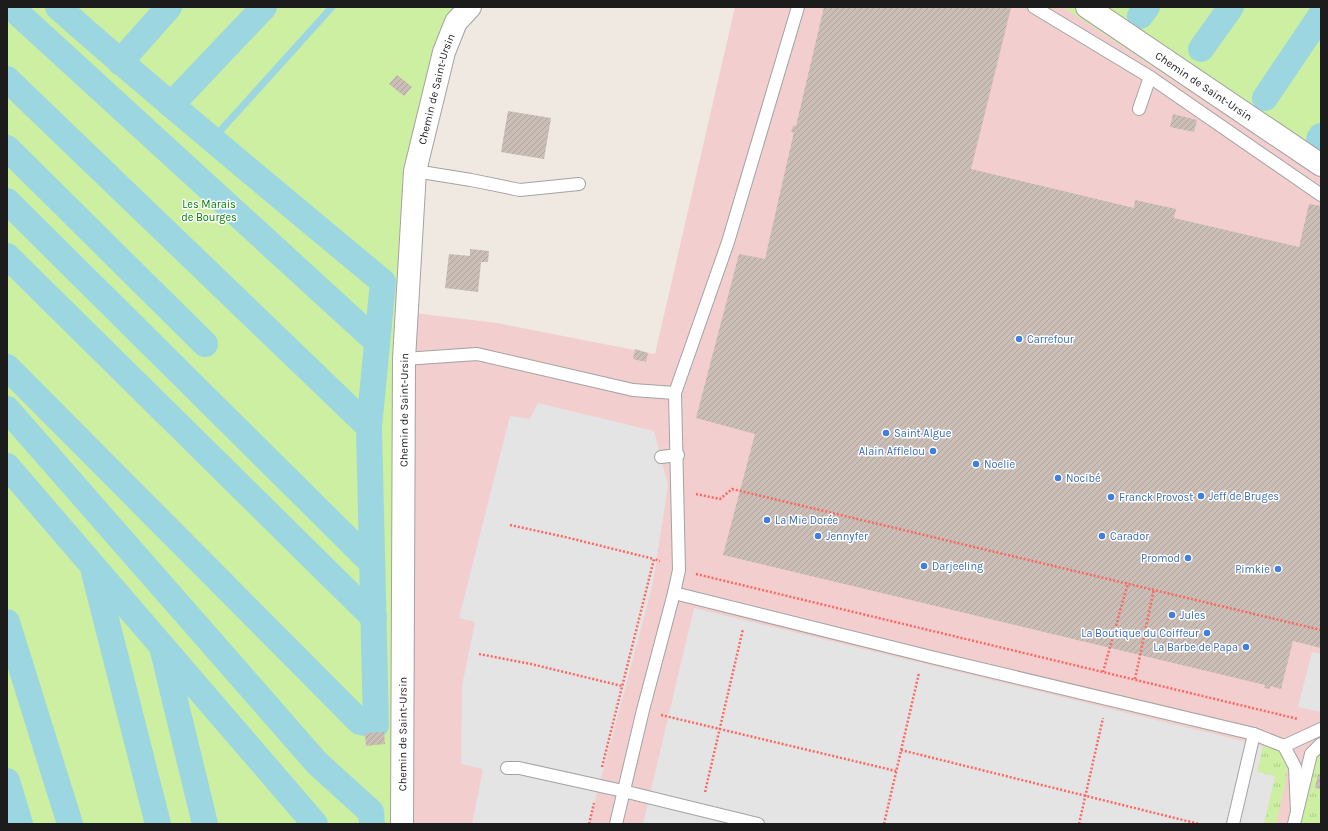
<svg xmlns="http://www.w3.org/2000/svg" width="1328" height="831" viewBox="0 0 1328 831" font-family="Karla,sans-serif">
  <defs>
    <pattern id="grass-tufts" width="24" height="20" patternUnits="userSpaceOnUse"><rect width="24" height="20" fill="#ccefa1"/><path d="M3 7l-1-3M5 7V3M7 7l1-3M15 17l-1-3M17 17v-4M19 17l1-3" fill="none" stroke="#afcc8a"/></pattern>
    <pattern id="building-hatch" width="6" height="6" patternUnits="userSpaceOnUse"><rect width="6" height="6" fill="#cbbeb7"/><path d="M-1 1l2-2M0 6l6-6M5 7l2-2" fill="none" stroke="#aea39d"/></pattern>
  </defs>
  <rect width="100%" height="100%" fill="#efe9e1"/>
  <path fill="#f2cecf" d="M735,7H1063L1321,178V824H402L406,312L497,323L655,354Z"/>
  <g fill="url(#grass-tufts)">
    <path d="M1263,746L1274,749L1281,753L1288,765L1285,785L1276,824H1264L1275,776L1257,772Z"/>
    <path d="M1321,750V824H1301L1317,758Z"/>
  </g>
  <g fill="#ccefa1">
    <path d="M7,7H470L415,171L402,824H7Z"/>
    <path d="M1063,7H1321V178Z"/>
  </g>
  <g fill="#e4e4e4">
    <path d="M538,403L654,431L668,485L653,583L589,824H472L483,769L461,764L462,686L475,622L459,618L510,416L530,419Z"/>
    <path d="M694,608L1263,746L1257,772L1275,776L1264,824H643Z"/>
    <path d="M1312,652L1321,654V712L1298,707Z"/>
  </g>
  <g fill="none" stroke-linecap="round" stroke-linejoin="round">
    <path stroke="#9cd6e1" stroke-width="7" d="M212,140L332,7"/>
    <g stroke="#9cd6e1" stroke-width="26">
      <path d="M11,7L377,342"/>
      <path d="M1140,16L1147,7"/>
      <path d="M1201,49L1231,7"/>
      <path d="M120,62L169,7"/>
      <path d="M7,79L369,427"/>
      <path d="M1265,98L1321,15"/>
      <path d="M171,105L264,7"/>
      <path d="M1319,139L1321,136"/>
      <path d="M7,148L205,344"/>
      <path d="M7,201L372,563"/>
      <path d="M7,256L374,618"/>
      <path d="M7,367L360,722L376,725L369,427L383,282C274,191 164,101 58,7"/>
      <path d="M7,409L317,763L371,812L372,824"/>
      <path d="M7,466L315,824"/>
      <path d="M94,572L158,824"/>
      <path d="M7,622L70,824"/>
      <path d="M163,651L205,824"/>
      <path d="M7,781L20,824"/>
    </g>
  </g>
  <g fill="url(#building-hatch)">
    <path d="M824,7H1006L1011,8L971,169L1134,208L1135,200L1176,209L1174,218L1299,247L1309,204L1321,206V648L1293,641L1281,689L1270,686V689L1264,688L1265,685L723,555L755,434L696,418L739,254L765,259L794,132H791L793,126H796Z"/>
    <path d="M397,75L412,87L404,96L389,84Z"/>
    <path d="M508,111L551,118L544,159L501,152Z"/>
    <path d="M1173,114L1197,120L1194,132L1170,127Z"/>
    <path d="M470,249L489,251L488,262H481L478,292L445,288L449,254L470,256Z"/>
    <path d="M635,349L648,353L646,362L633,359Z"/>
    <path d="M384,732L385,744L366,746L365,733Z"/>
    <path d="M1318,774L1321,775V789L1315,788Z"/>
  </g>
  <g fill="none" stroke-linecap="round" stroke-linejoin="round">
    <defs>
      <g id="service">
        <path d="M1034,7L1150,77L1139,109"/>
        <path d="M1150,77L1321,195"/>
        <path d="M415,171L471,180L520,190L579,184"/>
        <path d="M404,359L477,354L633,390L675,393"/>
        <path d="M661,457L678,455"/>
        <path d="M674,593L679,570L675,393L728,242L798,7"/>
        <path d="M1284,746L1321,729"/>
        <path d="M507,768H519L623,791L758,824"/>
        <path d="M616,824L643,710L674,593L935,658L1254,734L1284,746L1295,767L1297,811"/>
        <path d="M1233,824L1254,734"/>
        <path d="M1294,824L1311,754L1321,744"/>
      </g>
      <g id="minor">
        <path id="s1" d="M1087,7L1321,165"/>
        <path id="s2" d="M402,824L404,359L415,171L444,52L456,22L470,7"/>
      </g>
    </defs>
    <use href="#service" stroke="#a3a3a3" stroke-width="14"/>
    <use href="#minor" stroke="#a3a3a3" stroke-width="24"/>
    <g stroke="#ff6761" stroke-width="2.5" stroke-dasharray="2 2" stroke-linecap="butt">
      <path d="M696,494L720,499L732,489L1321,630"/>
      <path d="M510,525L565,537L654,559"/>
      <path d="M696,574L1298,719"/>
      <path d="M479,654L531,664L622,686"/>
      <path d="M1103,672L1128,583"/>
      <path d="M1135,679L1154,589"/>
      <path d="M661,715L896,771"/>
      <path d="M901,750L1199,824"/>
      <path d="M602,767L654,559L660,561"/>
      <path d="M705,792L743,629"/>
      <path d="M589,824L594,803"/>
      <path d="M884,824L919,673"/>
      <path d="M1079,824L1103,718"/>
    </g>
    <use href="#service" stroke="#fff" stroke-width="12"/>
    <use href="#minor" stroke="#fff" stroke-width="22"/>
  </g>
  <g fill="#3f7fe0" stroke="#fff" stroke-width="1.5">
    <circle cx="1019" cy="339" r="4"/>
    <circle cx="886" cy="433" r="4"/>
    <circle cx="933" cy="451" r="4"/>
    <circle cx="976" cy="464" r="4"/>
    <circle cx="1058" cy="478" r="4"/>
    <circle cx="1201" cy="496" r="4"/>
    <circle cx="1111" cy="497" r="4"/>
    <circle cx="767" cy="520" r="4"/>
    <circle cx="818" cy="536" r="4"/>
    <circle cx="1102" cy="536" r="4"/>
    <circle cx="1188" cy="558" r="4"/>
    <circle cx="924" cy="566" r="4"/>
    <circle cx="1278" cy="569" r="4"/>
    <circle cx="1172" cy="615" r="4"/>
    <circle cx="1207" cy="633" r="4"/>
    <circle cx="1246" cy="647" r="4"/>
  </g>
  <g text-anchor="middle" stroke-width="3" stroke-linejoin="round" paint-order="stroke">
    <g font-size="11" fill="#1c1c1c" stroke="#fff">
      <text dy="4" stroke="none"><textPath href="#s1" startOffset="141">Chemin de Saint-Ursin</textPath></text>
      <text dy="4" stroke="none"><textPath href="#s2" startOffset="738">Chemin de Saint-Ursin</textPath></text>
      <text dy="4" stroke="none"><textPath href="#s2" startOffset="414">Chemin de Saint-Ursin</textPath></text>
      <text dy="4" stroke="none"><textPath href="#s2" startOffset="90">Chemin de Saint-Ursin</textPath></text>
    </g>
    <g font-size="11" fill="#018303" stroke="#fff">
      <text x="209" y="208">Les Marais<tspan x="209" dy="13">de Bourges</tspan></text>
    </g>
    <g font-size="11" fill="#366cbe" stroke="#fff" text-anchor="start">
      <text x="1027" y="343">Carrefour</text>
      <text x="894" y="437">Saint Algue</text>
      <text x="925" y="455" text-anchor="end">Alain Afflelou</text>
      <text x="984" y="468">Noelie</text>
      <text x="1066" y="482">Nocibé</text>
      <text x="1209" y="500">Jeff de Bruges</text>
      <text x="1119" y="501">Franck Provost</text>
      <text x="775" y="524">La Mie Dorée</text>
      <text x="826" y="540">Jennyfer</text>
      <text x="1110" y="540">Carador</text>
      <text x="1180" y="562" text-anchor="end">Promod</text>
      <text x="932" y="570">Darjeeling</text>
      <text x="1270" y="573" text-anchor="end">Pimkie</text>
      <text x="1180" y="619">Jules</text>
      <text x="1199" y="637" text-anchor="end">La Boutique du Coiffeur</text>
      <text x="1238" y="651" text-anchor="end">La Barbe de Papa</text>
    </g>
  </g>
  <rect width="1328" height="831" fill="none" stroke="#1c1c1c" stroke-width="16"/>
</svg>
